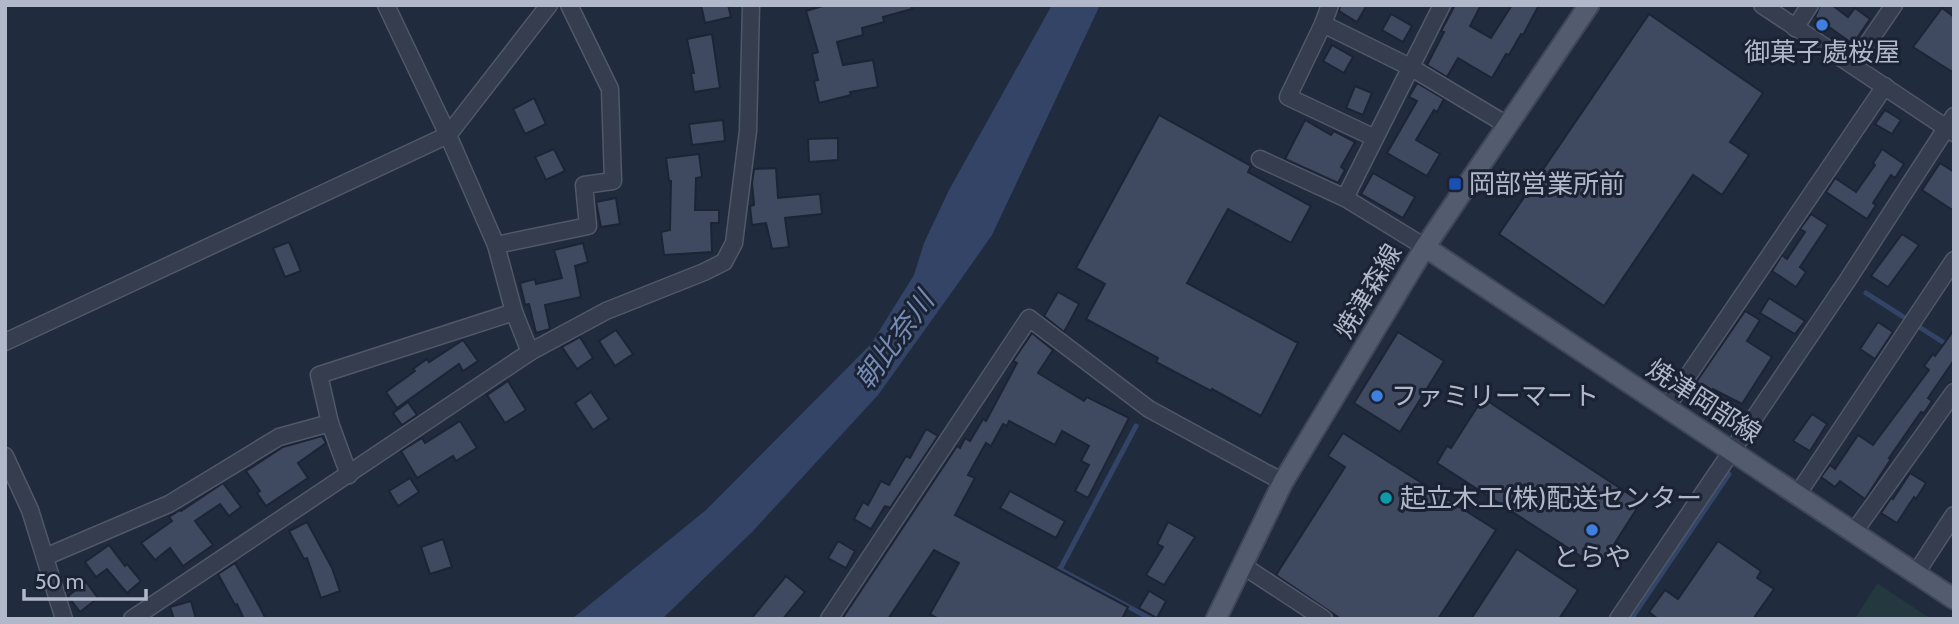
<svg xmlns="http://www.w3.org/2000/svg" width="1959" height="624" viewBox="0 0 1959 624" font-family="Cabin,'Noto Sans JP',sans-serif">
  <rect width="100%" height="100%" fill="#212b3e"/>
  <path fill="#23393f" d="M1877,584H1878L1931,619H1855Z"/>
  <path fill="#346" d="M1052,5H1100L992,235L954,289L878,395L752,532L662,619H572L706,510L871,344L914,275L924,243L949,190Z"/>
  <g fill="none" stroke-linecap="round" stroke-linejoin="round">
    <g stroke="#346" stroke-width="5">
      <path d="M1866,293L1949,346"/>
      <path d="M1059,569L1151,619"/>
      <path d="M1057,575L1136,426"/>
      <path d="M1631,619L1729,474"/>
    </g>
  </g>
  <g fill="#3f4a60" stroke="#1c2435" stroke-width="2">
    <path d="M701,5H728L731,17L705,23Z"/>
    <path d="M826,5H911L912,9L883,17L884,22L862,28L863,35L837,42L843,65L873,60L878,87L850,92L851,95L819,103L814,81L818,80L812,54L818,52L806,11Z"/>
    <path d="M1340,5H1367L1357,22L1339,11Z"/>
    <path d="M1455,5H1481L1470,26L1491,38L1512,5H1539L1523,35L1521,34L1509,55L1506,54L1492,78L1458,58L1447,77L1427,65L1444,32L1441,31Z"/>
    <path d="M1820,5H1832L1848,17L1855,8L1870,19L1853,44L1815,17Z"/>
    <path d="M1942,8L1954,17V73L1913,47Z"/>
    <path d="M1391,14L1412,26L1403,42L1382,30Z"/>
    <path d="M1649,14L1763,93L1730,142L1749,155L1722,195L1693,175L1604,306L1499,234Z"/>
    <path d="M712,34L720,88L694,92L691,73H694L687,39Z"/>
    <path d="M1332,45L1353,57L1344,73L1323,61Z"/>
    <path d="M1417,83L1444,99L1437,112L1434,110L1416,140L1440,154L1427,176L1387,153L1417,101L1409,97Z"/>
    <path d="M1355,86L1372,93L1363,115L1346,108Z"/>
    <path d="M534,98L546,124L525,134L513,109Z"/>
    <path d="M1885,110L1901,120L1892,134L1875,124Z"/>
    <path d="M1159,115L1251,166L1248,172L1311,206L1291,243L1228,209L1187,283L1298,343L1261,416L1212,389L1211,391L1156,362L1158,358L1086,319L1105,284L1076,268Z"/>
    <path d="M723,120L725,141L692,145L689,124Z"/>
    <path d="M1305,120L1331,135L1334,131L1355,142L1341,167L1345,170L1338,183L1285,159Z"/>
    <path d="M838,138V160L809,162L808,139Z"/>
    <path d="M554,149L565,171L546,180L535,157Z"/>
    <path d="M1882,149L1904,164L1895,178L1891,175L1873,203L1876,205L1867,219L1826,192L1835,178L1856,192L1875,165L1873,163Z"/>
    <path d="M699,154L702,177L696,178L695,210H719V223H711L712,252L664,255L661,232L670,230L671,181H669L666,158Z"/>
    <path d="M1940,163L1954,172V211L1922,190Z"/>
    <path d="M776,168L778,198L820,194L822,214L785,218L789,247L772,249L766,223L752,225L750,206L754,205L752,183L754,169Z"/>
    <path d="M1373,173L1415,197L1403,218L1361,194Z"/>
    <path d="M616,198L620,224L601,227L596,202Z"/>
    <path d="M1811,214L1828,225L1800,267L1806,272L1796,287L1772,271L1782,255L1787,259L1805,232L1800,229Z"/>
    <path d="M1902,234L1919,245L1888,287L1871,276Z"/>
    <path d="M289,242L301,271L285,277L273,248Z"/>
    <path d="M583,243L588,262L575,266L581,297L545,305L550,329L536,333L529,304L525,305L520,283L535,279L536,284L562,278L554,250Z"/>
    <path d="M1058,292L1079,304L1064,332L1044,316Z"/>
    <path d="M1769,298L1805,321L1795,334L1760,313Z"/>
    <path d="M1745,311L1760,320L1747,341L1772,357L1742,404L1713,389L1704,403L1688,394Z"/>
    <path d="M1878,322L1893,332L1875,359L1860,349Z"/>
    <path d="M616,330L633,354L615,366L599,341Z"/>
    <path d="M1954,330V360L1928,398L1932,401L1924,413L1921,412L1889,458L1891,459L1865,499L1840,481L1835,487L1821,477L1830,465L1835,469L1858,435L1873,445L1929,370L1924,366L1933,354L1935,356Z"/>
    <path d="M1398,332L1444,361L1400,432L1354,403Z"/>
    <path d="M1032,333L1053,350L1038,373L1084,401L1087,397L1129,418L1088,498L1075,491L1089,465L1081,461L1089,446L1062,431L1055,445L1009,421L1007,426L1003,424L991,446L986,443L968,475L975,478L955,515L1128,607L1122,619H939L930,614L959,563L934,550L888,619H842L957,446L960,448L965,438L970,441L983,419L986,421L1017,363L1013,361Z"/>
    <path d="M580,337L593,358L577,369L562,347Z"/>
    <path d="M463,340L478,361L463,371L459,364L397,408L386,392L415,371L413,369L427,359L429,362Z"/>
    <path d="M508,381L526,410L505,423L487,395Z"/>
    <path d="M591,392L609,419L593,430L575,403Z"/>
    <path d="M1483,398L1641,502L1599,568L1437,463L1447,446L1451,448Z"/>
    <path d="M408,402L417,415L402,425L393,413Z"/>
    <path d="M1812,414L1827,424L1810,451L1793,441Z"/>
    <path d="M460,421L477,448L456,461L453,456L417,478L401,451L422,438L425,443Z"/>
    <path d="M926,429L938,436L890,508L885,506L871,529L854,519L863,502L868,505L881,481L889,485L906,456L910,458Z"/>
    <path d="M1343,433L1496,530L1438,619H1341L1276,575L1345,467L1328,456Z"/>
    <path d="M322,436L326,443L298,463L308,478L266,506L257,493L260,491L246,471L283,447Z"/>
    <path d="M1910,473L1926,483L1916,499L1914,497L1897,523L1881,513L1891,498L1893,499Z"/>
    <path d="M410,478L419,492L398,506L389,491Z"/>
    <path d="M223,483L241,507L229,516L220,504L195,521L213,545L183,566L170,548L155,560L141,543L172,521L169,517L180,510L181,511Z"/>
    <path d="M1010,491L1065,521L1056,538L1000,508Z"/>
    <path d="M307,522L332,568L340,591L321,598L307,558L304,559L289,531Z"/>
    <path d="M1168,522L1195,537L1164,585L1146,575L1163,547L1157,544Z"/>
    <path d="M443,539L452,567L430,574L421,547Z"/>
    <path d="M838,541L855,551L846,568L828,558Z"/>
    <path d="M1718,541L1761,571L1757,578L1774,589L1753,619H1658L1649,612L1665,590L1678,599Z"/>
    <path d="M109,545L125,566L127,564L141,581L127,593L107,569L96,577L85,562Z"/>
    <path d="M1517,549L1578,590L1559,619H1471Z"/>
    <path d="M235,563L256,600L266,619H244L237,604L235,605L218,574Z"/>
    <path d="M786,576L805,592L783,619H751Z"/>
    <path d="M86,582L98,598L80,612L68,596Z"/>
    <path d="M1149,591L1166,601L1157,618L1139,608Z"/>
    <path d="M191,601L196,619H174L170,607Z"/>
  </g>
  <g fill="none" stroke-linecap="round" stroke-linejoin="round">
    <defs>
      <g id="minor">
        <path d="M386,5L448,135L496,245L514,312L530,352"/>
        <path d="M1330,5L1323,24L1288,97L1375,138"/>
        <path d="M1762,5L1954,133"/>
        <path d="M1323,24L1412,68L1507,125"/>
        <path d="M1795,28L1810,5"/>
        <path d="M1853,65L1894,5"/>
        <path d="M1260,159L1345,198L1425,247"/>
        <path d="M1345,198L1442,5"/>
        <path d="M496,245L588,226L584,185L613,181L610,89L569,5"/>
        <path d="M5,342L448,135L549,5"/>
        <path d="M1666,408L1885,86"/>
        <path d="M330,423L349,475"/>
        <path d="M5,456L30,510L64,619"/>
        <path d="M1797,495L1954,260"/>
        <path d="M1854,532L1954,392"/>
        <path d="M45,557L169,504L279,437L330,423L319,375L514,312"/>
        <path d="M1244,559L1248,569L1324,619"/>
        <path d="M1916,573L1954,515"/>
        <path d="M132,619L530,352L606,311L704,272L724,262L734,243L748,131L751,5"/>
        <path d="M829,619L1029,318L1149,409L1283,482"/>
        <path d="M1618,619L1847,281L1954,116"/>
      </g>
      <g id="major">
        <path d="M1425,247L1954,599"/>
        <path d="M1216,619L1283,482L1425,247L1589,5"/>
      </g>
    </defs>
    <use href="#minor" stroke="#505869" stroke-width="19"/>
    <use href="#major" stroke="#3e4657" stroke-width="23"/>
    <use href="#minor" stroke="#353d4e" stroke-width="16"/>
    <use href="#major" stroke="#535c6e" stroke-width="19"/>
  </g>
  <g fill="#3f7fe0" stroke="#1a2233" stroke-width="2.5">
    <circle cx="1822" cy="25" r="7"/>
    <circle cx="1377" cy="396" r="7"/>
    <circle cx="1592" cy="530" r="7"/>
  </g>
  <rect fill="#1a4fb4" stroke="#1a2233" stroke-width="2.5" x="1448" y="177" width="14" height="14" rx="3.5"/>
  <circle fill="#0f9aa8" stroke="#1a2233" stroke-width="2.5" cx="1386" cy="498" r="7"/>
  <g text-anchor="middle" stroke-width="6" stroke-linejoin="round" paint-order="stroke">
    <g font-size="26" fill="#b0b8c9" stroke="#1a2233" text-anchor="start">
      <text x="1822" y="61" text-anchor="middle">御菓子處桜屋</text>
      <text x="1469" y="193">岡部営業所前</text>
      <text x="1391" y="405">ファミリーマート</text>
      <text x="1400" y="507">起立木工(株)配送センター</text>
      <text x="1592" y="566" text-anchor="middle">とらや</text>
    </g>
    <g font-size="26" fill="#b0b8c9" stroke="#1a2233">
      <text transform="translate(1368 291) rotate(-59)" y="9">焼津森線</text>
      <text transform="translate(1704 401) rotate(33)" y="9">焼津岡部線</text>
    </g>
    <g font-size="28" font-style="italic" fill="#758bb3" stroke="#1a2233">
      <text transform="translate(894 340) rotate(-54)" y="10">朝比奈川</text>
    </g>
  </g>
  <rect width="1959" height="624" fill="none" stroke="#b0b8c9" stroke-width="14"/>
  <path d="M24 589v10h122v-10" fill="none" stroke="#b0b8c9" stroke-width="3.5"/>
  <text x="35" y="589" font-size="21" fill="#b0b8c9" stroke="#1a2233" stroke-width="5" paint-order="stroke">50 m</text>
</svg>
